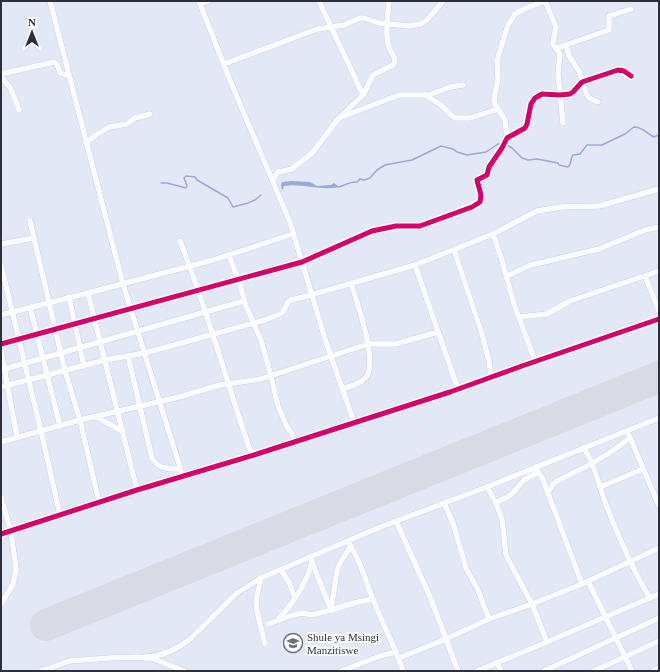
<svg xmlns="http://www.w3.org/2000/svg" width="660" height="672" viewBox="0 0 660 672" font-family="Georgia,serif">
  <rect width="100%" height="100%" fill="#e3e8f7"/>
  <path fill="#9caad3" d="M292,181L310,182L317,186L331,185L334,183L339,187C320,191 303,183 284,186L282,191L281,184L282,182Z"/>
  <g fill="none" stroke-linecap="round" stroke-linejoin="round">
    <g stroke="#9caad3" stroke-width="1.5">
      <path d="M505,144L512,148L522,158L528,160L537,159L558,163L559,165L568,167C572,164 570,159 573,155L580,154L587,145H602L625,134L634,127C643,127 646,133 654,137L659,135"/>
      <path d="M161,183H167L186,188L187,186L184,178L186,176L195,177L197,180L228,198L233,207L248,203L255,200L261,195"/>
      <path d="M338,187C345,186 349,181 357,182L360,179L364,180L370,178L377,170L385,165L412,160L441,146L453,149L457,152L467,155L486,152L498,144H502"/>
    </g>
    <path stroke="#d8dbe4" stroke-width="32" d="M46,625L659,377"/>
    <defs>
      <g id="minor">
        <path d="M50,1L123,284L183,477"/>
        <path d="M199,1L229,78L290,222L326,342L354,422"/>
        <path d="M319,1L363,95"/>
        <path d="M545,1L556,27L553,42V45L559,52L560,56L558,74L563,123"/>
        <path d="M200,4L208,1"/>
        <path d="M566,45L569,56L579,71L587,95L589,98L598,102"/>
        <path d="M557,48L609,30V16L631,9"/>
        <path d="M224,64L304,34L318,29L344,25L360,18H364L379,23L409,26L421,24L427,20L443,1"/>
        <path d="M1,74L54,62L57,64L60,73L69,76"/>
        <path d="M1,77L10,87L19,110"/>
        <path d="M425,95L441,105L451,115L455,118H470L498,109"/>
        <path d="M339,118L399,95H429L450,87L463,85"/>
        <path d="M507,138L505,120L495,104L494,99L498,79L497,61L502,44L508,25L515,14L524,9L545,1"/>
        <path d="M86,143L96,135L109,127L127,124L135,118L150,114"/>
        <path d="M273,180L278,172L292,169L312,153L339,118L363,95L373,75L393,65L395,62C395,55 389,51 388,44C385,30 388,15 389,1"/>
        <path d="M493,234L501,257L514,304L535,361"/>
        <path d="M180,241C208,311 227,384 252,456"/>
        <path d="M1,244L34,238"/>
        <path d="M454,250L482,334L489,361L491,377"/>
        <path d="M229,255L240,285L246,306L261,340L271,376L278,406L287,427L297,441"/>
        <path d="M1,265L41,431L60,515"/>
        <path d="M415,265L458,389"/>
        <path d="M507,276L531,265L599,249L645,230L659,227"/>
        <path d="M645,276L659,311"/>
        <path d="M88,293L137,490"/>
        <path d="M69,297L84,366"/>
        <path d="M30,307L60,426"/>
        <path d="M1,315L88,293L213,260L293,234"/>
        <path d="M519,317L547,314L570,301L659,271"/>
        <path d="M1,344L302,262L372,231L396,226H420L472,207L480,202L481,195L477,180L487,175L489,167L502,148L507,138L525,128L527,124L531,104L535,98L542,94L560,95L570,94L573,92L582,82L618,70L624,71L631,76"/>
        <path d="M1,351L17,437"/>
        <path d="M128,356L152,458C158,469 169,469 180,469"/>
        <path d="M1,370L244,301"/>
        <path d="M1,387L105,360L145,353L265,320L280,314L283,312L288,302L291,300L311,295L415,265L493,234L537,211L561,207L599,206L659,189"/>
        <path d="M343,389C350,386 363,383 367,376C377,359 357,302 351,283"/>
        <path d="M96,417L122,431"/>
        <path d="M629,435L659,506"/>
        <path d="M1,442L80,420L65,371L30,221"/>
        <path d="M583,448C594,460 600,490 607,507C619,538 632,569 650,598"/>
        <path d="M535,467L542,477L582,584"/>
        <path d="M487,487L496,503L502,520L506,555L532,604L547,642"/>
        <path d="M600,487L643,469"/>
        <path d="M548,493L553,484L557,481L591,464L611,452L630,438"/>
        <path d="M1,497L11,532L16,569L13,584L1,604"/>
        <path d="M99,502L80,420L179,397L220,385L261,379L368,344H396L438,332"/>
        <path d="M444,503L453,523L466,568L478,590L489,619"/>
        <path d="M496,503L511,495L524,480L538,472"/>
        <path d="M396,521L431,599L458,671"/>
        <path d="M1,534L137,490L257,454L450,392L522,366L659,319"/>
        <path d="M348,542C360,559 365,579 373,599C382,623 395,646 403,671"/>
        <path d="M310,557L331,610L354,603L373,599"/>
        <path d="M281,570L290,584L295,599"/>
        <path d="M261,578L256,601L257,611L265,644"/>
        <path d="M588,581L632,671"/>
        <path d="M279,618C293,604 307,582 312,562"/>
        <path d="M268,624L293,615L303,613L312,615L331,610L337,571L340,563L351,546"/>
        <path d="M146,657C162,656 176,650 189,640L237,593L261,578L378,528L487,487L659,418"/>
        <path d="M399,658L446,639L489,619L532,604L582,584L659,548"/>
        <path d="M497,663L501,671"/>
        <path d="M41,671L70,661L109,658L138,657L154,659L184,671"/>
        <path d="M341,671L380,656L396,652"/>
        <path d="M477,671L547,642L659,594"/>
        <path d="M544,671L659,618"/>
        <path d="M594,671L659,641"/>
        <path d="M653,671L659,668"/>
      </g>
    </defs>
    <use href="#minor" stroke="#bcc0cc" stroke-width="6"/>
    <use href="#minor" stroke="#fbfcfe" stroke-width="5.5"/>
    <defs>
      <g id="cycleway">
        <path d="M1,344L302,262L372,231L396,226H420L472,207L480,202L481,195L477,180L487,175L489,167L502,148L507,138L525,128L527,124L531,104L535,98L542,94L560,95L570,94L573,92L582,82L618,70L624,71L631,76"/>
        <path d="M1,534L137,490L257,454L450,392L522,366L659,319"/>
      </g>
    </defs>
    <use href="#cycleway" stroke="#fff" stroke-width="8"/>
    <use href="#cycleway" stroke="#d6006c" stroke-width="5"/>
  </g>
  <defs>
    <symbol id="school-ring" viewBox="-11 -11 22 22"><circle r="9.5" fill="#fff" stroke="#6d707c" stroke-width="1.5"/><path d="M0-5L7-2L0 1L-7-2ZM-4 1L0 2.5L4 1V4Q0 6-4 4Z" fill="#6d707c"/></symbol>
  </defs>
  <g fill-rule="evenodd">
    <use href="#school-ring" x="282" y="632" width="22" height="22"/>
  </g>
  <g text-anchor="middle" stroke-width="4" stroke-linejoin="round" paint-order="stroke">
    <g font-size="11" fill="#2d303a" stroke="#fff" text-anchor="start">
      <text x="307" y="641">Shule ya Msingi<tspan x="307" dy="13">Manzitiswe</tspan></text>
    </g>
  </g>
  <rect width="660" height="672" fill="none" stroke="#2d303a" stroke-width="4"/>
  <g transform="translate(32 32)" stroke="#ffffff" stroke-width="3" paint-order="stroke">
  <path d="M0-3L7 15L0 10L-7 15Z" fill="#2d303a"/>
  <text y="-6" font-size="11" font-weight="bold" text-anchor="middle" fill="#2d303a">N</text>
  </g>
</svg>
